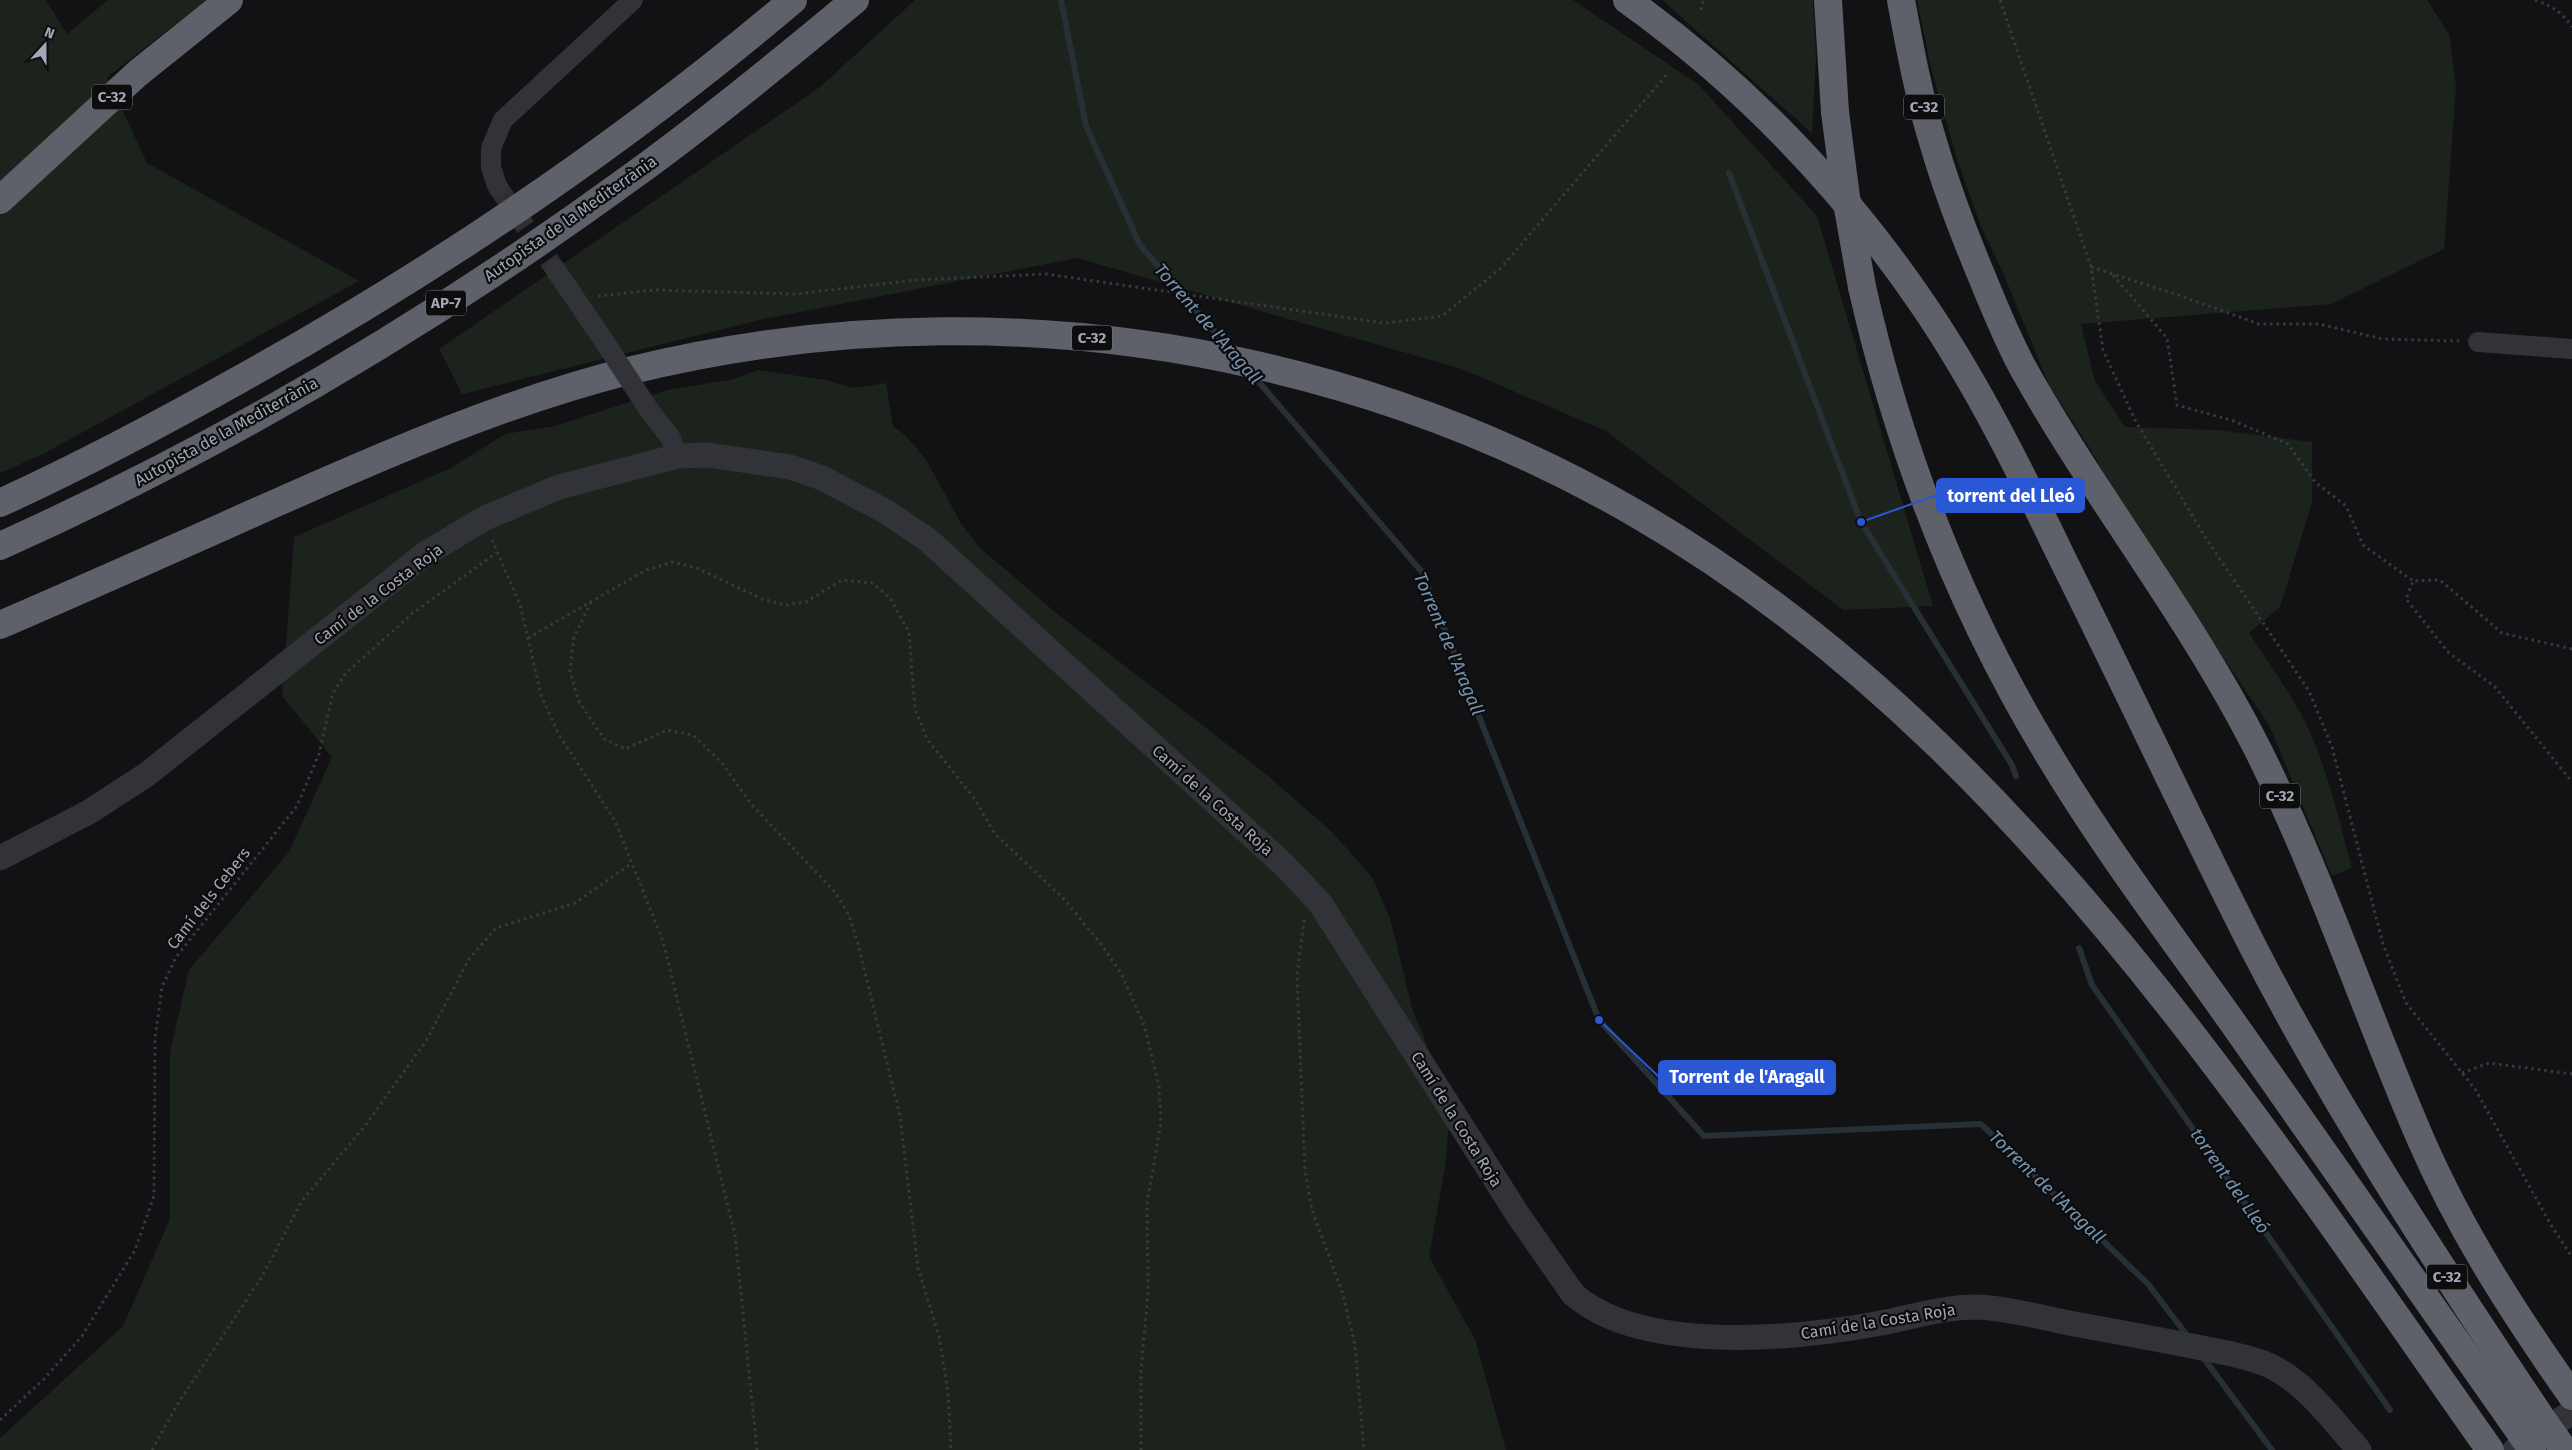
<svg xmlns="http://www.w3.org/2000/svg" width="2572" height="1450" viewBox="0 0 2572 1450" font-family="'Fira Sans',sans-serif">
  <rect width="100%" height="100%" fill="#121113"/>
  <g fill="#1c231d">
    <path d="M0,0H46L67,34L108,0H207L107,77L147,163L359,281L43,454L0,473Z"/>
    <path d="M915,0H1573L1699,85L1817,216L1933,606L1843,610L1606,431L1462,369L1077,258L764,319L462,394L439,349L820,87Z"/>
    <path d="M1662,0H1813L1816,57L1812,133Z"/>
    <path d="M1917,0H2427L2449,34L2456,87L2444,249L2331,304L2081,324L2095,381L2125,427L2217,430L2312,442V503L2280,607L2249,633C2271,667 2297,701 2313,739C2330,780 2340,824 2352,868L2332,876L2269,725L2127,515L2089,447L2050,387L2001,268L1982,229L1957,159L1930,64Z"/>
    <path d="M758,370L826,380L853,388L886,383L893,426L905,435L925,458L962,525L980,548L1061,617L1266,774L1333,833L1372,877L1390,918L1412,1008L1435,1065L1449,1122L1445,1167L1429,1257L1475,1339L1506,1450H0V1438L123,1326L170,1219V1052L189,970L289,852L332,757L282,696L294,537L451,468L505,434L555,426L667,390L730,380Z"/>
  </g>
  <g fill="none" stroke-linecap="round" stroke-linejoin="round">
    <g stroke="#272f37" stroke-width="6">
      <path d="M1061,0L1086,126L1140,245L1231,351"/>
      <path d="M1729,173L1861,522L2012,765L2016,776"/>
      <path d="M1251,373L1422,572L1599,1020L1704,1136L1981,1124L2148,1284L2189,1338"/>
      <path d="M2079,948L2092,985L2390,1410"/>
      <path d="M2202,1356L2272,1450"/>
    </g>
    <path stroke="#2f2f33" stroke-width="20" stroke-dasharray="20 10" stroke-linecap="butt" d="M497,186L555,269"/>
    <g stroke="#383a3f" stroke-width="3" stroke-dasharray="2.5 4" stroke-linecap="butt">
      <path d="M2000,0L2091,267L2103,350L2136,422L2207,540L2309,691L2332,747L2383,944L2406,1003L2475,1089L2551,1225L2572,1257"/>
      <path d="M2535,0C2552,6 2562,12 2572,27"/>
      <path d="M1701,10L1703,0"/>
      <path d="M2091,267L2181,296L2259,324H2319L2383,339L2459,341"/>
      <path d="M2113,275L2167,338L2177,405L2234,421L2288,444L2315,482L2346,506L2363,545L2413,581"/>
      <path d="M598,296L654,290L796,294L916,280L1046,274L1384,323L1442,316L1501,268L1668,73"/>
      <path d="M492,540L520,604L541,695L558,733L615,821L663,941L735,1235L757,1450"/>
      <path d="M591,602L574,637L570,671L578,700L604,739L625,749L667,730L693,735L722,763L751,804L835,892L849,915L858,944L900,1116L918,1268L939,1336L948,1392L951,1450"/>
      <path d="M528,638L646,570L673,562L697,568L762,599L786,605L806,602L842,580L872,583L890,598L909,632L915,709L927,739L974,798L995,834L1064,899L1100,943L1121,973L1144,1025L1159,1086L1161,1122L1147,1204L1148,1293L1141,1371V1450"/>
      <path d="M2572,649L2502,633L2440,580L2413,581L2406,599L2448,652L2495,687L2572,782"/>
      <path d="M1304,920L1297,977L1305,1171L1312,1210L1343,1294L1355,1346L1364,1450"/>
      <path d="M2462,1073L2489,1063L2572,1074"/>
      <path d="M0,1420L44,1379L82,1336L135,1250L154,1196L155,1038L162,987L176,957L297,806L319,754L333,693L346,673L413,613L496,553"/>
      <path d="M152,1450L177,1405L261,1278L302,1201L365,1126L426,1041L469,959L496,928L575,903L632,863"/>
    </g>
    <g stroke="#323338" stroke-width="20">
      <path d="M497,186L491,167V148L503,120L633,0"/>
      <path d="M555,269L604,341"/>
      <path d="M2478,342L2572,349"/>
      <path d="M649,410L670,437L678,456"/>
    </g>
    <g stroke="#323338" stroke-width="25">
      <path d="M0,858L89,812L146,775L425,554L485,518L559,487L678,456L707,455L790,467L822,478L885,511L928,540L1284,865L1320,903L1518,1215L1573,1294C1641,1354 1793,1339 1876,1324C1909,1318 1942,1307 1976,1307C2007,1308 2039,1317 2069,1323C2124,1333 2178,1343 2232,1354C2247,1358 2263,1361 2276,1369C2309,1387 2334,1422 2359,1450"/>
      <path d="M2515,1450L2572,1412"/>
    </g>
    <g stroke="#5e606a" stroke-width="28">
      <path d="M1627,0C1744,84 1844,188 1924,306C1979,387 2022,475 2064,562C2128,690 2188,819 2253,947C2338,1112 2440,1267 2544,1422"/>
      <path d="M1828,0L1835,112"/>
      <path d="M1901,0C1910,49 1919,98 1934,145C1947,190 1964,234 1982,277C1995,309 2008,341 2024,370C2097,500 2191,617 2258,750C2321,876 2365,1011 2421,1140C2461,1232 2515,1315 2572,1396"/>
      <path d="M0,200L138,73L229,0"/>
      <path d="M1862,287C1899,451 1960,608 2047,752C2103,846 2170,934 2233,1023C2329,1161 2426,1298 2522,1435"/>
      <path d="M0,503C83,465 164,422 244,377C438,269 623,144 793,0"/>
      <path d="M0,546C223,446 437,319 634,175C710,120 783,60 855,0"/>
      <path d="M0,625C93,585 184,544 276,503C391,452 506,402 628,371C833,320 1050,318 1256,365C1860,502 2158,978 2490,1450"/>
    </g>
    <path stroke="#323338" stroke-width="20" d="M604,341L649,410"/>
    <g stroke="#5e606a" stroke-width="28">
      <path d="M1835,112L1846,197L1862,287"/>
      <path d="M2544,1422L2564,1450"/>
      <path d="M2522,1435L2532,1450"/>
    </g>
  </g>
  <g text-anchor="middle" stroke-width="4.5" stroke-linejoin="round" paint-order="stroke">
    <g fill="#0d0d0e" stroke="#757983" stroke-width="1">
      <rect x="92" y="84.5" width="40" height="25" rx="4"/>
      <rect x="1904" y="94.5" width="40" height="25" rx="4"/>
      <rect x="426" y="290.5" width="40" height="25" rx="4"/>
      <rect x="1072" y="325.5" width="40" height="25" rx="4"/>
      <rect x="2260" y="783.5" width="40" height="25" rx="4"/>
      <rect x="2427" y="1264.5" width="40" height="25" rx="4"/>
    </g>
    <g font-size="15" font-weight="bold" fill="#a2a7b5">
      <text x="112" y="102">C-32</text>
      <text x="1924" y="112">C-32</text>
      <text x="446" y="308">AP-7</text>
      <text x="1092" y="343">C-32</text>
      <text x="2280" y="801">C-32</text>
      <text x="2447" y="1282">C-32</text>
    </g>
    <g font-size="16" fill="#a2a7b5" stroke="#0d0d0e">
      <text transform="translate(570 218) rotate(-35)" y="6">Autopista de la Mediterrània</text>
      <text transform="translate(226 431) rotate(-29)" y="6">Autopista de la Mediterrània</text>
      <text transform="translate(378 594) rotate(-37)" y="6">Camí de la Costa Roja</text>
      <text transform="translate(1213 800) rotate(42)" y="6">Camí de la Costa Roja</text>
      <text transform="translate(208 898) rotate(-52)" y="6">Camí dels Cebers</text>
      <text transform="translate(1457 1119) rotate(58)" y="6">Camí de la Costa Roja</text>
      <text transform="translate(1878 1321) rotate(-9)" y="6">Camí de la Costa Roja</text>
    </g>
    <g font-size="18" font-style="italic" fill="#7693b2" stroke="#0d0d0e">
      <text transform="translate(1208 324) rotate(49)" y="6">Torrent de l'Aragall</text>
      <text transform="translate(1449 644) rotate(67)" y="6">Torrent de l'Aragall</text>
      <text transform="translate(2230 1181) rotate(55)" y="6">torrent del Lleó</text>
      <text transform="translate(2047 1187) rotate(44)" y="6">Torrent de l'Aragall</text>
    </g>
  </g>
  <path fill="none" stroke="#2a57d4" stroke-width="2" d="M1861 522L1937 495M1599 1020L1659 1077"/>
  <g fill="#2a57d4" stroke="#0d0d0e" stroke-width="2">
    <circle cx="1861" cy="522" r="5"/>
    <circle cx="1599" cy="1020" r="5"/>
  </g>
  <g fill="#2a57d4" stroke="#2a57d4" stroke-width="2">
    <rect x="1937" y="479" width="147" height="33" rx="5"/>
    <rect x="1659" y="1061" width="176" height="33" rx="5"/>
  </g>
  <g font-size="18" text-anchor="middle" font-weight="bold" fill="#fff">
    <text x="2011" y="502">torrent del Lleó</text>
    <text x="1747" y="1083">Torrent de l'Aragall</text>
  </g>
  <g transform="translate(45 45) rotate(21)" stroke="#0d0d0e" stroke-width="4" paint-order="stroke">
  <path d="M0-4L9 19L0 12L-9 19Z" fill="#a2a7b5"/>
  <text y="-8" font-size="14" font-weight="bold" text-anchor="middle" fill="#a2a7b5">N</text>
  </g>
</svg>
